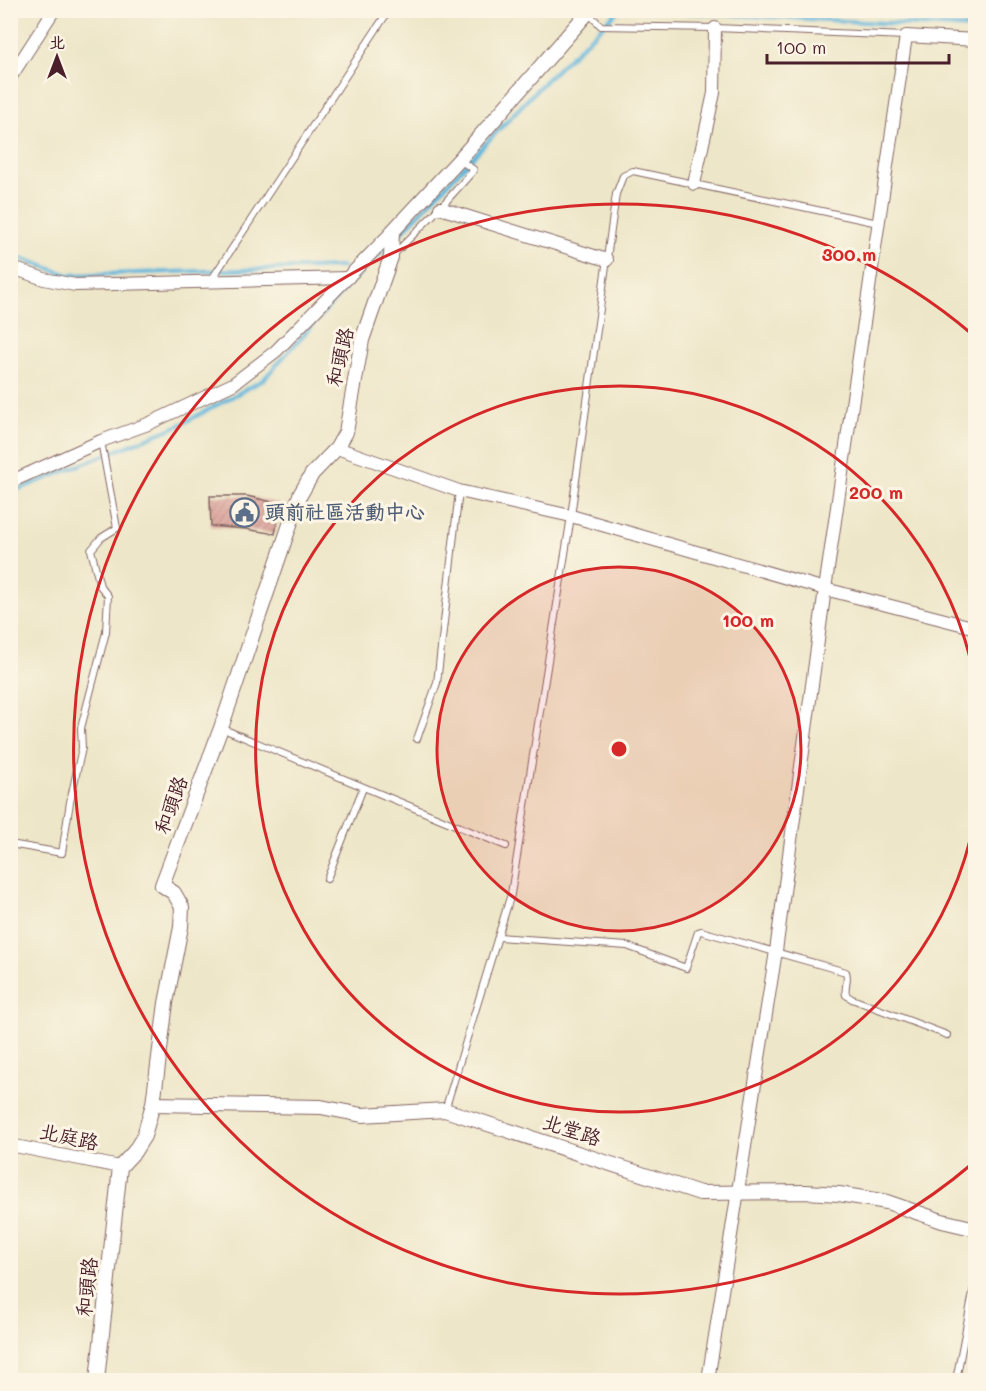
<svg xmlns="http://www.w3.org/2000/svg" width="986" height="1391" viewBox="0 0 986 1391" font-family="Mali,'LXGW WenKai TC',sans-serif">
  <defs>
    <pattern id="building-hatch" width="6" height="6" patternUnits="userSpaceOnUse" patternTransform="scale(1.5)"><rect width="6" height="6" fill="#dca199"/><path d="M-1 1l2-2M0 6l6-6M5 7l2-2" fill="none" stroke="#b4837d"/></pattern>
  </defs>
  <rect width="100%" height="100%" fill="#fcf5e5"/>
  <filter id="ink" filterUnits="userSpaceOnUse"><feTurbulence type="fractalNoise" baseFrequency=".0167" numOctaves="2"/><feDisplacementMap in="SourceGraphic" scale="12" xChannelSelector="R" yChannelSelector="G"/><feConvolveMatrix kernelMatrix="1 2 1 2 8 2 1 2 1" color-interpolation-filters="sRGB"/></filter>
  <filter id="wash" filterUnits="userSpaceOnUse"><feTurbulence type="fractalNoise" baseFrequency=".008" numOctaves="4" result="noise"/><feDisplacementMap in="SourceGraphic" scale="24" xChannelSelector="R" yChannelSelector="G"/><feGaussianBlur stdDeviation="1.35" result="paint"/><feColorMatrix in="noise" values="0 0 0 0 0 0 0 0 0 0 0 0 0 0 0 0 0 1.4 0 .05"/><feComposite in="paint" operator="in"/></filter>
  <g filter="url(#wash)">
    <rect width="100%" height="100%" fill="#ede6c8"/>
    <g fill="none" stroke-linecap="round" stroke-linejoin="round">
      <g stroke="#5fb6dc" stroke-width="4">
        <path d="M641,10L976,28"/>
        <path d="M396,238L546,80L619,10"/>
        <path d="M10,254L68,275L343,267"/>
        <path d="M10,493L180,425L263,380L351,282L386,248"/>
      </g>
    </g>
    <g id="blocks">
      <path fill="url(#building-hatch)" d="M210,496H247L280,504L275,534L245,529L211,526Z"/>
    </g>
  </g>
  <g filter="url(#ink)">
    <use href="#blocks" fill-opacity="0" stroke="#836562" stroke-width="1.5"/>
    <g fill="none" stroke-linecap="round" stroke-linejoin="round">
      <defs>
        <g id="service">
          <path d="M588,13L601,26L715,28L906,36"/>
          <path d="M394,254L440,208L474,170L460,160"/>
          <path d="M210,282L389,10"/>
          <path d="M221,728L506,846"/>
          <path d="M417,739L437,683L459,491"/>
          <path d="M10,844L62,853L70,802L82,748L81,728L106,632L108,596L100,586L91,550L101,538L117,528L101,441"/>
          <path d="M327,879L363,788"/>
          <path d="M499,937L627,946L686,968L698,932L701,931L846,972C849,980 844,987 846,995L852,999L947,1035"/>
          <path d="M445,1110L511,894L571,516L616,194L623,176L633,171L878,223"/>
          <path d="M956,1380L976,1277"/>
        </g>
        <g id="minor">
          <path d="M10,78L54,10"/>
          <path d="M694,184L714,93L715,28"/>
          <path d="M440,208L607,260"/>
          <path d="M10,267L44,279L75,285L348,278"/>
          <path d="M337,448L459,491L571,516L825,589L976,628"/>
          <path d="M10,482L101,441L148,424L233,384L276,351L392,232"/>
          <path d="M10,1145L120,1167"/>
          <path d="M708,1380L776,951L825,589L906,36L976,40"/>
        </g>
        <g id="tertiary">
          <path d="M153,1104L321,1107L362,1115L445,1110L700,1193L806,1192L839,1194L887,1202L942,1221L976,1229"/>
          <path d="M97,1380L120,1167L134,1152L144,1136L153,1104L166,1003L181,927L182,907L174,893L162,885L221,728L300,495L312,474L337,448L346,432L362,340L391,257L392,232L459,160L590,10"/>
        </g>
      </defs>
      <use href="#service" stroke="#836562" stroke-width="8"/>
      <use href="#minor" stroke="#836562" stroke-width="14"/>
      <use href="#tertiary" stroke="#836562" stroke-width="16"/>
      <use href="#service" stroke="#fff" stroke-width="6"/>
      <use href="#minor" stroke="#fff" stroke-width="12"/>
      <use href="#tertiary" stroke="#fff" stroke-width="14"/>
    </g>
  </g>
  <circle cx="619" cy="749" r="182" fill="#d62828" fill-opacity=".12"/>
  <g fill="none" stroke="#d62828" stroke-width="3">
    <circle cx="619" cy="749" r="182"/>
    <path d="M975 818A363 363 0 1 1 975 680"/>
    <path d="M973 1163A545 545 0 1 1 973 335"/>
  </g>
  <defs>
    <symbol id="civic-ring" viewBox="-11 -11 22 22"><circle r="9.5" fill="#fcf5e5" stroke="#5c6f8a" stroke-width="1.5"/><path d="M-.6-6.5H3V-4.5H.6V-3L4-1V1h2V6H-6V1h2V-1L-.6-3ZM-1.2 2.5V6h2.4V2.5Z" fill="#5c6f8a"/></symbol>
  </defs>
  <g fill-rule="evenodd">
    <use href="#civic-ring" x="228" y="496" width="33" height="33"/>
  </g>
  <g text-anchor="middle" stroke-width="6" stroke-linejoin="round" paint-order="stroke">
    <g font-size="20" fill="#4a1f2b" stroke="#fcf5e5">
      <text transform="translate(340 357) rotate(-77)" y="7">和頭路</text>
      <text transform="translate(171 805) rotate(-70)" y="7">和頭路</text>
      <text transform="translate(572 1130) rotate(18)" y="7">北堂路</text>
      <text transform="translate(69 1137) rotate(12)" y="7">北庭路</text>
      <text transform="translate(87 1287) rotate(-84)" y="7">和頭路</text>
    </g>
    <g font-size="20" font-weight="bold" fill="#4e5e75" stroke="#fcf5e5" text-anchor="start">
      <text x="265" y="519">頭前社區活動中心</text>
    </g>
  </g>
  <circle cx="619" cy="749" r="9" fill="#d62828" stroke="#fcf5e5" stroke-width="3"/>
  <g font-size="18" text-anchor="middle" font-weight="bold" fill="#d62828" stroke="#fcf5e5" stroke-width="6" stroke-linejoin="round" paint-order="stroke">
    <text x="849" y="261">300 m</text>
    <text x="876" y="499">200 m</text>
    <text x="748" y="627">100 m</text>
  </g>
  <rect width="986" height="1391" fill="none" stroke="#fcf5e5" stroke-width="36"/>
  <g transform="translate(57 57)" stroke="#fcf5e5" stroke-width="4.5" paint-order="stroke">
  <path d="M0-4.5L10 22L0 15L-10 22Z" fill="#4a1f2b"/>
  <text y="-9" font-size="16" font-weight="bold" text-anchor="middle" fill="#4a1f2b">北</text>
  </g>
  <path d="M767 54v9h182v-9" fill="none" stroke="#4a1f2b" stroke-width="3"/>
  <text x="776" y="54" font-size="18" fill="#4a1f2b" stroke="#fcf5e5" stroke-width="4.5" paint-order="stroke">100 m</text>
</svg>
